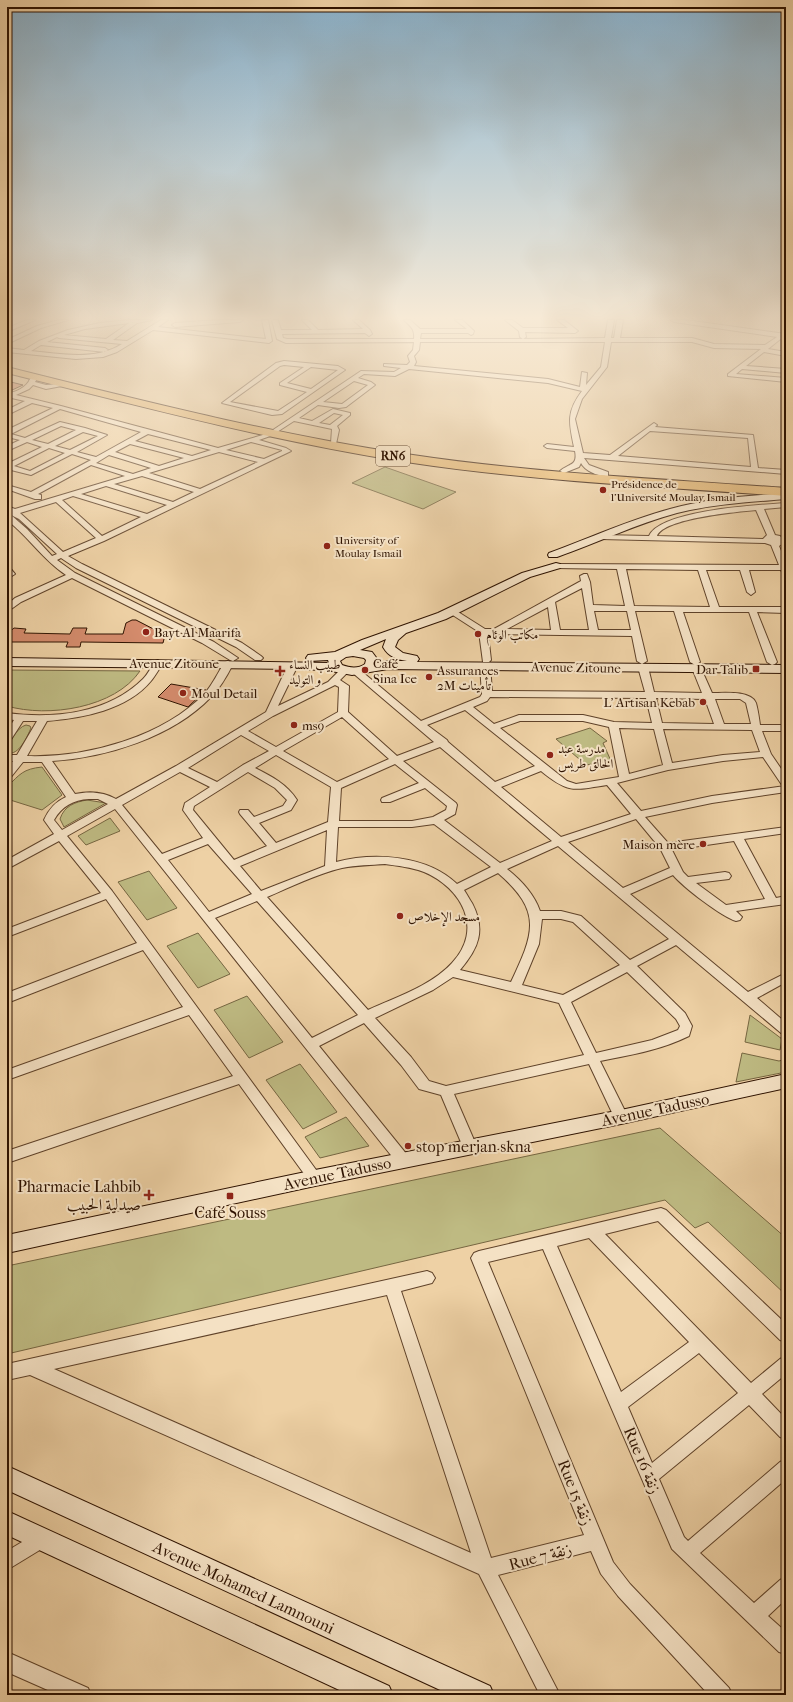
<svg xmlns="http://www.w3.org/2000/svg" width="793" height="1702" viewBox="0 0 793 1702" font-family="'IM FELL French Canon',Amiri,serif">
  <rect width="100%" height="100%" fill="#eed1a5"/>
  <filter id="stains"><feTurbulence type="fractalNoise" baseFrequency=".005" numOctaves="4"/><feColorMatrix values="0 0 0 0 .2 0 0 0 0 .09 0 0 0 0 .02 0 0 0 .5 -.17"/></filter>
  <radialGradient id="worn" r=".72"><stop offset=".6" stop-color="#630" stop-opacity="0"/><stop offset="1" stop-color="#630" stop-opacity=".3"/></radialGradient>
  <g fill="#beba82" stroke="#766641">
    <path d="M385,467L456,492L423,509L352,483Z"/>
    <path d="M7,670L140,671C115,708 48,718 7,706Z"/>
    <path d="M26,725L30,726L31,728C27,737 19,756 7,753C7,745 17,727 26,725Z"/>
    <path d="M590,728L607,741L603,743L611,761L586,765L556,739Z"/>
    <path d="M42,767L62,795L42,810L7,799V787C20,774 23,769 42,767Z"/>
    <path d="M87,800L106,803L64,827L60,819C64,806 75,802 87,800Z"/>
    <path d="M110,818L120,831L86,845L78,836Z"/>
    <path d="M149,871L177,908L147,920L118,882Z"/>
    <path d="M198,933L230,974L198,988L167,946Z"/>
    <path d="M247,996L283,1042L249,1058L214,1010Z"/>
    <path d="M750,1015L782,1039L780,1050L745,1042Z"/>
    <path d="M742,1053L779,1061L786,1059V1072L736,1082Z"/>
    <path d="M300,1064L337,1112L303,1129L266,1080Z"/>
    <path d="M346,1117L369,1146L320,1158L305,1137Z"/>
    <path d="M660,1128L786,1238V1295L708,1222L695,1228L665,1200L7,1354V1266Z"/>
  </g>
  <g fill="#d48b6c" stroke="#2f1300">
    <path d="M7,381L23,385L10,391L7,390Z"/>
    <path d="M132,620H136L165,635L163,643L81,642L80,647H66L68,642H7V634L14,628L26,629L24,633L70,634L73,628H87L85,634H123L126,623Z"/>
    <path d="M171,684L206,690L188,707L158,697Z"/>
  </g>
  <g fill="none" stroke-linecap="round" stroke-linejoin="round">
    <defs>
      <g id="street">
        <path d="M27,320H35L7,332V328Z"/>
        <path d="M59,320H68L41,328L7,344V340L37,326Z"/>
        <path d="M129,320H152L137,323L113,340L127,341L161,320H168L158,327L266,339L262,320H268L272,341L269,343L153,330L117,352L103,357L76,359L7,352V348L24,350L39,341L68,330L100,323ZM129,323L106,339L64,335L85,329ZM57,337L59,338L122,344C95,361 61,354 31,351L41,345L105,352L108,350L105,348L47,342Z"/>
        <path d="M218,320H243L240,322L175,327L172,325L175,323Z"/>
        <path d="M272,320H278L281,330H312L302,320H308L318,330L363,329L353,320H359L370,330L372,334L369,336L365,333L282,334L283,338L287,339H414C415,329 411,327 404,320H410L420,329H467L455,320H462L474,331L473,334L471,335L468,333H421L420,339H523L520,337L519,331L505,320H512L523,328H568L557,320H564L578,331L575,333L525,332L526,337L523,339L605,338L608,320H614L611,338H614L617,320H623L620,338H692L714,344L765,345L777,337L674,322L671,320H686L786,334V338L783,337L768,349L786,352V356L764,352L746,366L786,369V373L742,369L736,374L786,378V382L728,376V374L761,349L714,348L692,342H611L607,367L582,399L575,419L583,453L610,455L654,423L657,425L655,427L753,435L758,468L786,470V474L584,458L589,465L608,472V476C599,477 585,471 581,463L579,467L564,473L560,471C569,463 578,466 575,451L547,448L544,446L547,444L574,447C569,423 566,412 582,391L548,383L409,369L395,376L364,374L358,378L371,382L375,385L346,407L339,408L318,405L299,418L312,421L333,409L350,413V415L337,426L339,430L336,444L331,443L332,429L294,421L277,432L274,433L273,435L259,440L286,448L291,451L289,452L104,541L68,556L82,564L242,643L261,656L263,658L261,660H255L236,647L76,568L61,558L57,560L75,573L214,642L238,658L233,661L230,660L202,643L72,578L21,602L7,612V605L15,598L66,575C43,560 29,537 7,520V506L15,509L125,476L91,465L38,494L41,495V499H35L7,489V485L31,492L91,460L72,454L31,475L7,469V464L42,447L27,442L7,451V446L20,440L7,437V430L53,408L32,403L7,415V410L25,401L7,397V393C15,393 27,387 30,379L35,375L38,377L35,382L46,385L67,383V385L46,389L33,385L29,389L16,395L61,406L218,448L273,432V430L361,371L394,372L401,368L384,366V364L407,365L410,362L408,356L413,350L414,342L286,343L277,339ZM420,342H605L601,367L586,385L587,373L582,372L580,387L548,379L414,366L416,362L414,356L419,350ZM354,381L368,385L342,404L323,402ZM60,409L141,432L96,457L77,452L107,435L85,428L60,422L25,438L11,434ZM334,413L343,415L330,425L319,423ZM61,426L76,430L48,444L32,440ZM650,431L748,438L751,467L618,456ZM83,432L98,436L70,450L55,446ZM148,434L211,450L192,456L135,441ZM251,442L282,450V451L264,459L226,450ZM130,444L184,458L159,466L115,452ZM49,448L65,453L30,471L14,466ZM219,452L258,462L200,489L149,473ZM109,455L151,468L133,474L96,463ZM142,476L194,492L173,502L114,484ZM106,486L167,505L147,514L81,494ZM73,496L141,517L102,536L62,500ZM56,502L96,538L63,552L20,513ZM11,515L19,519L57,554L52,556L27,529Z"/>
        <path d="M284,361L338,366L345,370L282,414L272,415L222,403L276,363ZM284,365L304,367L280,383V385L307,392L278,411L230,402L280,366ZM311,367L338,370L311,389L287,383Z"/>
        <path d="M786,503V507L764,509L775,535L780,536L785,542L779,546L786,563V574H783L781,570H749L755,592L751,595L747,592L740,570H706L719,607H786V613L757,612L777,662L775,664L772,665L767,662L749,612H683L700,662L695,665L690,662L674,611H635L647,661L642,664L637,661L632,636L488,634L491,660L489,662H483L479,632L448,612L449,610H455L485,629H494L581,581L580,576L584,574H587L590,582L593,605L625,606L617,569L556,568L555,566L559,564L779,565L771,545L765,543L601,539L597,537L601,535L649,536C660,510 759,505 786,503ZM756,510L767,535L763,539L657,536C664,518 737,512 756,510ZM626,569L698,570L710,607L634,606ZM582,588L589,630H560L555,602ZM548,607L551,630L507,629ZM594,611H627L631,630H598Z"/>
        <path d="M7,568H10L15,574L7,579Z"/>
        <path d="M158,660L163,663C159,669 155,676 151,681C127,710 83,718 47,721L27,756C86,758 164,737 205,693C213,684 218,672 225,662L228,661L233,664C227,676 220,688 211,697C173,737 105,758 52,761L75,794C89,791 104,792 116,799L176,766L266,712L288,665L293,662L298,665L278,706L328,682L341,669H347L349,671L340,680L349,686L348,712L397,756L434,742L354,674L352,672L354,670H360L421,721L480,697L482,694L480,666L485,663L490,666L492,691L645,692L638,667L643,664L648,667L654,692L702,693L692,668L697,665L700,666L712,693C723,693 751,690 756,703C758,710 759,718 760,725H786V731H762L771,754L786,776V792L712,803L645,817L668,843L786,827V833L744,839L776,898L786,896V904L736,911L742,917L740,920L736,921C722,917 683,887 673,875L630,894L748,992L786,973V982L757,998L786,1023V1035L781,1033L676,945L637,966L685,1013L692,1026L689,1036C661,1050 630,1055 600,1061L628,1117L626,1121L621,1122L616,1121L589,1064L454,1094L477,1147L475,1151L470,1153L465,1151L463,1147L441,1095L419,1089L401,1065L364,1023L319,1046L408,1156L410,1160L408,1164L403,1166L398,1164L115,809L67,836L112,891L322,1178L320,1182L315,1184L310,1182L239,1084L7,1163V1151L233,1076L189,1015L7,1080V1070L183,1007L143,950L7,1003V993L137,943L106,899L7,937V929L101,893L59,841L7,869V860L54,834L44,820C49,809 55,802 66,797L42,762H23L11,777L7,778V768L13,761H7V755H17L37,721H23L10,741L7,742V731L14,720L7,719V713C53,719 108,714 143,679C148,674 151,667 155,661ZM335,685L339,687L338,712L276,747L248,731L273,716ZM490,697L646,698L652,723L614,722L583,715H519L494,724L473,707L487,701ZM656,698L705,699L714,724L662,723ZM715,699H740L746,703L751,724H724ZM465,710L535,766L495,782L448,742L447,740L427,725ZM342,717L389,759L337,782L283,751ZM520,721H583L609,727L619,777L576,784L567,781L500,728ZM619,728L654,729L663,765L629,774ZM663,729L752,730L760,752L723,755L672,763ZM241,735L269,751L243,765L217,782L188,768ZM440,747L552,841L500,863L444,820L455,814L457,805L456,803L403,761ZM276,755L331,787L328,822L276,843L259,823L291,810L297,800C287,784 271,776 255,768ZM763,757L782,785L785,786L712,796L641,811L617,783L668,770L723,761ZM395,764L419,783L382,798L381,800L382,802H390L425,788L447,806L446,810L433,817L412,821H339L341,788ZM541,771C569,794 574,790 607,785L631,814L561,837L501,787ZM180,772L210,787L185,803L183,810L203,838L162,854L122,805ZM248,772L275,788L287,800L283,806L254,817L248,810H240L239,812L240,814L267,846L234,860L193,810L194,806ZM89,799H98L108,804L62,830L54,820C62,806 73,800 89,799ZM636,819L660,848L670,868L623,888L568,842ZM434,824L491,867L457,884C427,855 374,852 336,862L338,827H412ZM327,830L325,866L261,891L240,866ZM734,841L765,899L726,905L696,883L729,879L731,876L729,873L725,872L688,877L683,872L672,850ZM208,844L252,894L209,912L168,860ZM558,846L669,939L630,960L581,916L561,911H540C534,894 521,880 507,869ZM385,864C398,866 411,867 424,872C462,888 484,929 452,963C431,986 396,997 368,1010L267,897C291,887 316,874 342,868C356,865 371,865 385,864ZM498,873C543,912 534,933 511,982L460,970C479,948 486,930 472,903C469,899 467,894 464,890ZM257,901L358,1015L312,1038L215,918ZM542,919H561L573,922L620,965L563,995L522,985L539,944ZM627,972L676,1019L680,1026L678,1030L652,1040L596,1053L571,1002ZM453,977L559,1003L584,1055L446,1086L429,1081L411,1057L375,1018L433,990Z"/>
        <path d="M661,1208L666,1210L786,1324V1342L780,1340L658,1221L605,1234L751,1383L780,1359L786,1356V1374L762,1394L786,1419V1439L780,1437L749,1405L659,1479L684,1537L688,1541L780,1462L786,1459V1479L700,1553L754,1603L780,1580L786,1577V1599L768,1616L786,1632V1654L779,1652L672,1549L543,1249L488,1262L613,1562L630,1584L729,1688L732,1695H709L618,1596L601,1574L591,1551L498,1575L560,1695H540L479,1574L30,1375L7,1380V1364L427,1271L432,1273L435,1278L432,1283L401,1291L491,1558L584,1535L471,1258L474,1253L479,1251ZM589,1238L689,1342L621,1392L557,1246ZM387,1295L471,1553L54,1369ZM699,1353L738,1393L652,1463L628,1407Z"/>
        <path d="M42,1530L48,1533L51,1539L48,1545L7,1570V1551Z"/>
        <path d="M7,1652L88,1688L91,1695H59L7,1672Z"/>
      </g>
      <g id="secondary">
        <path d="M786,493V499C750,502 713,504 677,513C636,524 597,543 557,557H549L548,555L549,553C590,538 629,520 670,509C708,498 747,496 786,493Z"/>
        <path d="M556,563L560,564L562,566L560,568L530,577L446,619L406,633L398,640L395,647L403,653L417,656L419,659L417,662L786,665V673L388,669L352,675L326,670L293,669L7,666V658L329,663L328,660L308,661L306,658L308,655L335,652L362,640L438,613L522,573ZM386,639L383,647C389,657 396,659 407,661H388L377,663L378,660L372,652L360,650ZM353,656L364,658L366,660L365,664C358,669 350,668 342,665L340,661L346,657Z"/>
        <path d="M786,1074V1088L621,1124L315,1186L7,1253V1235L315,1170L621,1110Z"/>
        <path d="M7,1466L490,1686L494,1695H451L7,1490Z"/>
        <path d="M7,1511L389,1686L393,1695H350L7,1535Z"/>
      </g>
      <path id="highway" d="M7,367C139,400 272,434 406,454C532,473 659,479 786,488V496C659,487 532,481 406,462C272,441 139,406 7,373Z"/>
    </defs>
    <use href="#street" stroke="#5f4229" stroke-width="2"/>
    <use href="#secondary" stroke="#2f1300" stroke-width="2"/>
    <use href="#highway" stroke="#2f1300" stroke-width="2"/>
    <use href="#street" fill="#f4e1c4" fill-rule="evenodd"/>
    <use href="#secondary" fill="#f4e1c4" fill-rule="evenodd"/>
    <use href="#highway" fill="#e7b872" fill-rule="evenodd"/>
  </g>
  <linearGradient id="sky" x2="0" y2="1"><stop stop-color="#89b4d1"/><stop offset="0.57" stop-color="#f7ead6"/><stop offset="1" stop-color="#f7ead6" stop-opacity="0"/></linearGradient>
  <rect width="793" height="558" fill="url(#sky)"/>
  <g fill="#8f2418" stroke="#f4e1c4" stroke-width="1.5">
    <circle cx="603" cy="490" r="4"/>
    <circle cx="327" cy="546" r="4"/>
    <circle cx="146" cy="632" r="4"/>
    <circle cx="478" cy="634" r="4"/>
    <rect x="752" y="665" width="8" height="8" rx="2"/>
    <circle cx="365" cy="670" r="4"/>
    <path d="M278 665h4v4h4v4h-4v4h-4v-4h-4v-4h4z"/>
    <circle cx="429" cy="677" r="4"/>
    <circle cx="183" cy="693" r="4"/>
    <circle cx="703" cy="702" r="4"/>
    <circle cx="294" cy="725" r="4"/>
    <circle cx="550" cy="755" r="4"/>
    <circle cx="703" cy="844" r="4"/>
    <circle cx="400" cy="916" r="4"/>
    <circle cx="408" cy="1146" r="4"/>
    <path d="M147 1189h4v4h4v4h-4v4h-4v-4h-4v-4h4z"/>
    <rect x="226" y="1192" width="8" height="8" rx="2"/>
  </g>
  <g text-anchor="middle" stroke-width="4" stroke-linejoin="round" paint-order="stroke">
    <g font-size="11" fill="#2f1300" stroke="#f4e1c4" text-anchor="start">
      <text x="611" y="488">Présidence de<tspan x="611" dy="13">l'Université Moulay Ismail</tspan></text>
      <text x="335" y="544">University of<tspan x="335" dy="13">Moulay Ismail</tspan></text>
    </g>
    <rect fill="#f4e1c4" stroke="#6a513b" stroke-width="1" x="376" y="446" width="34" height="20" rx="3"/>
    <g font-size="12" font-weight="bold" fill="#2f1300">
      <text x="393" y="460">RN6</text>
    </g>
    <g font-size="13" fill="#2f1300" stroke="#f4e1c4" text-anchor="start">
      <text x="154" y="637">Bayt Al Maarifa</text>
      <text x="486" y="639">مكاتب الوئام</text>
      <text x="373" y="668">Café<tspan x="373" dy="15">Sina Ice</tspan></text>
      <text x="289" y="669">طبيب النساء<tspan x="289" dy="15">و التوليد</tspan></text>
      <text x="748" y="674" text-anchor="end">Dar Talib</text>
      <text x="437" y="675">Assurances<tspan x="437" dy="15">2M تأمينات</tspan></text>
      <text x="191" y="698">Moul Detail</text>
      <text x="695" y="707" text-anchor="end">L' Artisan Kebab</text>
      <text x="302" y="730">ms9</text>
      <text x="558" y="753">مدرسة عبد<tspan x="558" dy="15">الخالق طريس</tspan></text>
      <text x="695" y="849" text-anchor="end">Maison mère</text>
      <text x="408" y="921">مسجد الإخلاص</text>
    </g>
    <g font-size="13" fill="#2f1300" stroke="#f4e1c4">
      <text x="174" y="668">Avenue Zitoune</text>
      <text transform="translate(576 667) rotate(1)" y="5">Avenue Zitoune</text>
    </g>
    <g font-size="16" fill="#2f1300" stroke="#f4e1c4">
      <text transform="translate(655 1109) rotate(-12)" y="6">Avenue Tadusso</text>
      <text transform="translate(337 1173) rotate(-12)" y="6">Avenue Tadusso</text>
      <text transform="translate(643 1460) rotate(67)" y="6">Rue 16 زنقة</text>
      <text transform="translate(576 1492) rotate(68)" y="6">Rue 15 زنقة</text>
      <text transform="translate(540 1556) rotate(-15)" y="6">Rue 7 زنقة</text>
      <text transform="translate(244 1587) rotate(25)" y="6">Avenue Mohamed Lamnouni</text>
    </g>
    <g font-size="16" fill="#2f1300" stroke="#f4e1c4" text-anchor="start">
      <text x="416" y="1152">stop merjan skna</text>
      <text x="141" y="1192" text-anchor="end">Pharmacie Lahbib<tspan x="141" dy="18">صيدلية الحبيب</tspan></text>
      <text x="230" y="1218" text-anchor="middle">Café Souss</text>
    </g>
  </g>
  <rect width="793" height="1702" fill="none" stroke="#eed1a5" stroke-width="24"/>
  <rect x="8" y="8" width="777" height="1686" fill="none" stroke="#2f1300" stroke-width="2"/>
  <rect x="12" y="12" width="769" height="1678" fill="none" stroke="#2f1300"/>
  <rect width="100%" height="100%" filter="url(#stains)"/>
  <rect width="100%" height="100%" fill="url(#worn)"/>
</svg>
